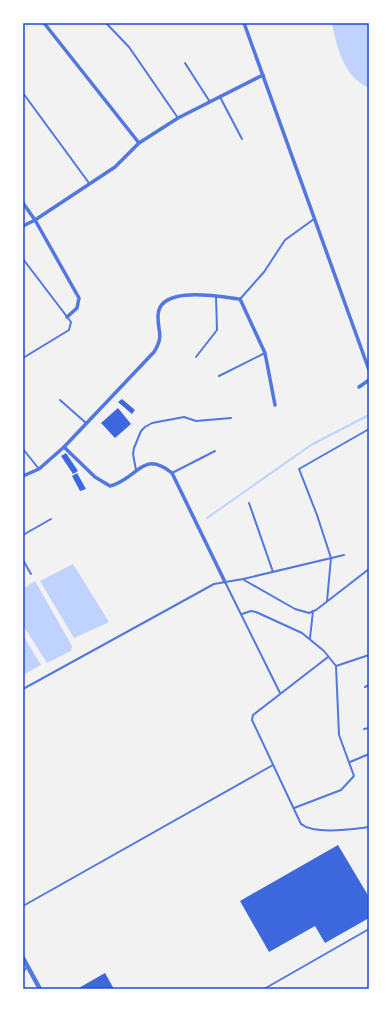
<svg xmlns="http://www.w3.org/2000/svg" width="392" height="1012" viewBox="0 0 392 1012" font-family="'PT Sans',sans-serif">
  <rect width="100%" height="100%" fill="#f2f2f2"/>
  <g fill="#bfd3fe">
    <path d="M332,23H369V88C343,76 337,48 332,23Z"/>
    <path d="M73,564L109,622L74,638L40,581Z"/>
    <path d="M35,581L72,646L71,651L47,663L23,625V589Z"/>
    <path d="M23,635L41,665L23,675Z"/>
  </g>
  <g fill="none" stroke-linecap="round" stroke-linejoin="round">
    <path stroke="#bfd3fe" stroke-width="2" d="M207,518L311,445L369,415"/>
  </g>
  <g fill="#3d67dc">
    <path d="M122,399L135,410L132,414L118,402Z"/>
    <path d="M118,408L131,424L115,438L101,423Z"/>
    <path d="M66,453L78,471L73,474L61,456Z"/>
    <path d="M77,473L86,489L80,491L72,476Z"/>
    <path d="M338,845L369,897V918L325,943L315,926L269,952L240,901Z"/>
    <path d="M105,973L114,989H77Z"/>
  </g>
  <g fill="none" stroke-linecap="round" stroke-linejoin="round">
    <g stroke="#5277de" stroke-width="2">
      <path d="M106,23L129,47L178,118"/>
      <path d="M185,63L210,102"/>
      <path d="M23,93L89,183"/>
      <path d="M220,97L242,139"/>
      <path d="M23,259L71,322L69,330L23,358"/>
      <path d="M241,298L264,272L285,240L314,219"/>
      <path d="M196,357L217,330L216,296"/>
      <path d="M219,376L265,353"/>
      <path d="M60,400L86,423"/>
      <path d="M23,449L39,469"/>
      <path d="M136,470L133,454L134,448L141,431L145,427L152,423L184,417L196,421L231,418"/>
      <path d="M172,473L215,451"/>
      <path d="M249,503L273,572"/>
      <path d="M23,535L51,519"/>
      <path d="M23,560L31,574"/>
      <path d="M244,580L295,609L309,613L316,610L369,569"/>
      <path d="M225,582L280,693"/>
      <path d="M327,601L331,558L317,515L299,469L369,429"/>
      <path d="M242,614L251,611L256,612L302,633L324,651L336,666L339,735L354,776L341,790L294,808"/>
      <path d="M310,638L313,611"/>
      <path d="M328,657L253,715L252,720L301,824C315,835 352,829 369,827"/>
      <path d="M336,666L369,655"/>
      <path d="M365,687L369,685"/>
      <path d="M23,689L214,584L243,579L344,555"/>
      <path d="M364,729L369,728"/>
      <path d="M350,762L369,754"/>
      <path d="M23,906L273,765"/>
      <path d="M23,972L27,967"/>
      <path d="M264,989L369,929"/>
    </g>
    <g stroke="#5277de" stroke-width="3.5">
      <path d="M44,23L139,143"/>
      <path d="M244,23L369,370"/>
      <path d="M23,203L35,220L79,298L77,308L67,317"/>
      <path d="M23,226L35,220L115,167L139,143L178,118L263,75"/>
      <path d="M359,387L369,380"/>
      <path d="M64,447L95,477L110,486C138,479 142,449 172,473L225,582"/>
      <path d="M23,476L39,469L64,447L154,352C164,336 158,333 158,317C157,284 221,297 240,299L265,353L275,405"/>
    </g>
    <path stroke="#5277de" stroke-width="4.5" d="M23,958L40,989"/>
  </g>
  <rect width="392" height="1012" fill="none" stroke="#ffffff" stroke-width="48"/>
  <rect x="24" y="24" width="344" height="964" fill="none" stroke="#1d4ed8" stroke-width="1.5"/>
</svg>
